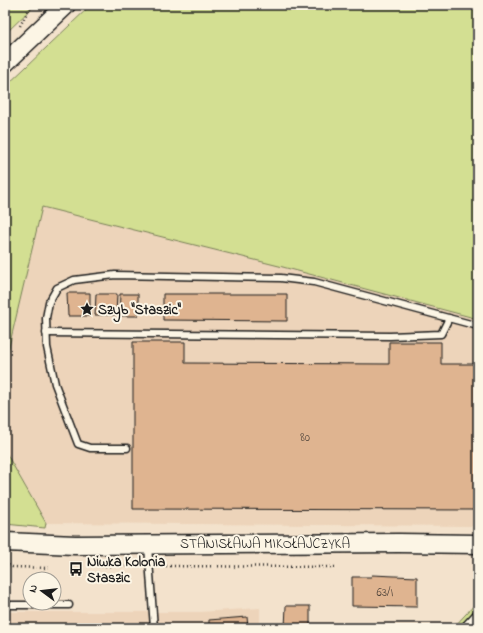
<svg xmlns="http://www.w3.org/2000/svg" width="483" height="633" viewBox="0 0 483 633" font-family="'Indie Flower',sans-serif">
  <rect width="100%" height="100%" fill="#f3e2cc"/>
  <filter id="ink" filterUnits="userSpaceOnUse"><feTurbulence type="fractalNoise" baseFrequency=".025" numOctaves="2"/><feDisplacementMap in="SourceGraphic" scale="8" xChannelSelector="R" yChannelSelector="G"/><feConvolveMatrix kernelMatrix="1 2 1 2 8 2 1 2 1" color-interpolation-filters="sRGB"/></filter>
  <g filter="url(#ink)">
    <g fill="#edd4ba">
      <path d="M42,207L279,266L478,319V526L46,523L5,451V364Z"/>
      <path d="M260,608V628H5V612H200Z"/>
    </g>
    <g fill="#d3df92" stroke="#787e57">
      <path d="M5,5H35L5,34Z"/>
      <path d="M91,5H478V319L279,266L42,207L5,364V87Z"/>
      <path d="M5,451L46,523L45,528L5,524Z"/>
      <path d="M478,601V628H453Z"/>
    </g>
    <g fill="#dfb490" stroke="#1c1c1c">
      <path d="M67,293H90V316H68Z"/>
      <path d="M96,294H117L116,315H95Z"/>
      <path d="M120,294H138V316H119Z"/>
      <path d="M163,294H287V321L163,320Z"/>
      <path d="M133,342H185V363L389,364V342H441V364H478V510L133,509Z"/>
      <path d="M372,575L417,577V607L352,606V577H371Z"/>
      <path d="M286,606H310V628H285Z"/>
      <path d="M247,617L248,628H209V620Z"/>
    </g>
    <g fill="none" stroke-linecap="round" stroke-linejoin="round">
      <defs>
        <g id="lane">
          <path d="M46,333L390,336L441,334L449,318"/>
          <path d="M127,448H90L78,444L55,384L47,347L46,318L49,302L57,288L74,280L115,275L281,278L314,282L478,326"/>
          <path d="M148,546L154,628"/>
          <path d="M5,605H69"/>
          <path d="M463,628L478,612"/>
        </g>
        <g id="secondary">
          <path d="M5,63L66,5"/>
          <path d="M5,542L75,545L399,543L478,544"/>
        </g>
      </defs>
      <use href="#lane" stroke="#1c1c1c" stroke-width="9"/>
      <use href="#secondary" stroke="#1c1c1c" stroke-width="21"/>
      <g stroke="#1c1c1c" stroke-width="2.5" stroke-dasharray="1 3" stroke-linecap="butt">
        <path d="M81,9L85,5"/>
        <path d="M20,26L31,5"/>
        <path d="M5,563L12,567L49,568"/>
        <path d="M97,566H141"/>
        <path d="M158,566L337,567"/>
      </g>
      <use href="#lane" stroke="#fcf5e5" stroke-width="6"/>
      <use href="#secondary" stroke="#fcf5e5" stroke-width="18"/>
    </g>
  </g>
  <defs>
    <symbol id="sight-bare" viewBox="-9 -9 18 18"><path d="M0-6L1.8-2.2L6-1.7L2.9 1.2L3.7 5.4L0 3.3L-3.7 5.4L-2.9 1.2L-6-1.7L-1.8-2.2Z" fill="#1c1c1c" stroke="#fcf5e5" stroke-width="2.5" paint-order="stroke"/></symbol>
    <symbol id="bus-bare" viewBox="-9 -9 18 18"><path d="M-5-6H5V4H4V6H2V4H-2V6H-4V4H-5ZM-3.5-4V0h7V-4ZM-3.5 1.2v1.5H-2V1.2ZM2 1.2v1.5H3.5V1.2Z" fill="#1c1c1c" stroke="#fcf5e5" stroke-width="2.5" paint-order="stroke"/></symbol>
  </defs>
  <g fill-rule="evenodd">
    <use href="#sight-bare" x="77" y="299" width="20" height="20"/>
    <use href="#bus-bare" x="66" y="559" width="20" height="20"/>
  </g>
  <g text-anchor="middle" stroke-width="4" stroke-linejoin="round" paint-order="stroke">
    <g font-size="12" fill="#4d4239">
      <text x="305" y="441">80</text>
      <text x="385" y="596">63/I</text>
    </g>
    <g font-size="14" font-weight="bold" fill="#1c1c1c" stroke="#fcf5e5" text-anchor="start">
      <text x="98" y="314">Szyb "Staszic"</text>
      <text x="87" y="566">Niwka Kolonia<tspan x="87" dy="16">Staszic</tspan></text>
    </g>
    <g font-size="14" fill="#1c1c1c" stroke="#fcf5e5">
      <text x="265" y="548">STANISŁAWA MIKOŁAJCZYKA</text>
    </g>
  </g>
  <rect width="483" height="633" fill="none" stroke="#fcf5e5" stroke-width="20"/>
  <rect x="10" y="10" width="463" height="613" fill="none" stroke="#1c1c1c" stroke-width="1.5" filter="url(#ink)"/>
  <g transform="translate(42 591) rotate(285)"><circle r="19" fill="#fcf5e5" stroke="#a29e95"/>
  <path d="M0-3L7 15L0 10L-7 15Z" fill="#1c1c1c"/>
  <text y="-6" font-size="11" font-weight="bold" text-anchor="middle" fill="#1c1c1c">N</text>
  </g>
</svg>
